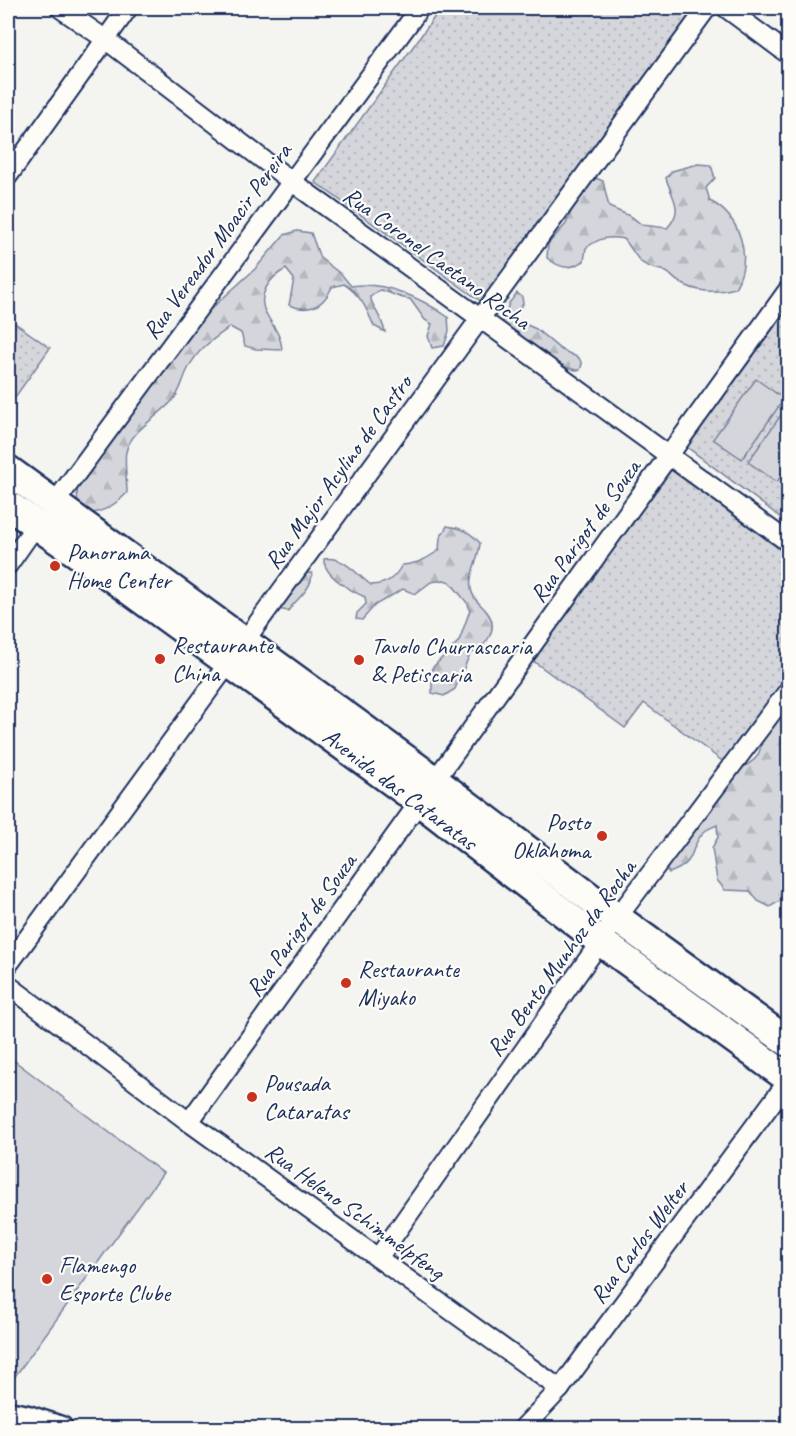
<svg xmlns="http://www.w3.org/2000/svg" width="796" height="1436" viewBox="0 0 796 1436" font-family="Caveat,sans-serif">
  <defs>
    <pattern id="grass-dots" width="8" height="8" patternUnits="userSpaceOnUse" patternTransform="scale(1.5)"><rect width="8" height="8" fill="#d4d6db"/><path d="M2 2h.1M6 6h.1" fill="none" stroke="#b5b8be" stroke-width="1.8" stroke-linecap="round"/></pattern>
    <pattern id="forest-firs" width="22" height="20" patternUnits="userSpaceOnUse" patternTransform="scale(1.5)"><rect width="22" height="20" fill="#d4d6db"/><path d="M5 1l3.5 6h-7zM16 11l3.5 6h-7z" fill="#b5b8be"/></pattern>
  </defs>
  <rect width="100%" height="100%" fill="#f4f4f1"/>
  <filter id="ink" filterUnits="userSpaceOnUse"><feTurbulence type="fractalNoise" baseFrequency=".0167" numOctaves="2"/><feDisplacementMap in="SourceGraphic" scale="12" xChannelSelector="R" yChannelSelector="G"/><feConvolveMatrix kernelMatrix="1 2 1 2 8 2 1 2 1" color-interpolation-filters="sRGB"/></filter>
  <g filter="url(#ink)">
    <g fill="url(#grass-dots)" stroke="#78829c" stroke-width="1.5">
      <path d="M441,8H702L486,305L315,182Z"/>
      <path d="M788,308V523L687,447Z"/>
      <path d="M8,318L50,348L8,407Z"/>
      <path d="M671,470L788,555V677L725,763L644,703L625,728L532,660Z"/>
    </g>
    <g fill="url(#forest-firs)" stroke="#78829c" stroke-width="1.5">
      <path d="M698,164L711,165L715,178L706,188L710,201C741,217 753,258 735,288C715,293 697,293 679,282C675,280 672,276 668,273C660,268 649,269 641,262C635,256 630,246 624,239C608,236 599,238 586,248L584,261C569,270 561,269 547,258L548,244L566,224L576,199L591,176L603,181L609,207L632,217L642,225L667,228C685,209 672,199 666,178L672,171Z"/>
      <path d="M297,231L311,233L320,258L342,275L351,286C385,281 421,298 448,317L449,331L444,346L432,348L428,336L432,324L425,320L410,299C396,298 391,292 380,290L370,297C374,310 382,318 385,332L374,326C366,308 361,295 344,284L332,287C323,307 309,313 289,305L294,279L286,269C270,277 255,296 267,315C274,328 281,335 282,350L256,349L245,346L241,333L230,327C213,339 197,350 188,369C182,380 181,392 172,401C158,417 131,430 126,452C124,458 127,483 127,493C113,507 98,516 78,513L77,488L80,475L192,326L255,269L284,235Z"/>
      <path d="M517,293L522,297L523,304L515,313L516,320L536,329L560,349L579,358L582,364L580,370C570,371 565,365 556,364L502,324L509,303Z"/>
      <path d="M447,526C462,528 470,532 480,543C479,559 468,575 471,589C473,600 481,604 487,612C500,629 486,647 470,654L455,689L444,696L432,693V668L459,641L470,610L468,604L450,582L444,580L431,582L415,594L403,589L375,605L362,620L356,619L357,613L366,604L365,597C351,591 323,575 324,559C343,555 357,575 371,585C387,584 394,579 402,565C417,564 427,559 439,550L440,538Z"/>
      <path d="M309,573H312C312,590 297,598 288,611L278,609L303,574Z"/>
      <path d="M788,704V890L781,900L770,907L758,901L750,891L725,890L717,880L712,848L718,837L717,825C713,827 707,829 704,832C687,848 700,862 669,873L666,868L667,863L738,770C767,755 755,753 767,730C772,721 782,712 788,704Z"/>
    </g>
    <g fill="#d4d6db" stroke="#78829c" stroke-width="1.5">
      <path d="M756,379L784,399L742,459L713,439Z"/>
      <path d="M788,405V465L777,482L748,462Z"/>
      <path d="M8,1056L163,1173L8,1386Z"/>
    </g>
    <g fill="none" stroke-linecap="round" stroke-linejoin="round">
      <defs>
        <g id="minor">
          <path d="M60,8L105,39L291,181L788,542"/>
          <path d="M726,8L788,54"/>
          <path d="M8,176L128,8"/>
          <path d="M54,504L420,8"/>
          <path d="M8,565L36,525"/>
          <path d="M8,965L707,8"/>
          <path d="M8,985L189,1122L560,1389"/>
          <path d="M189,1122L788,290"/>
          <path d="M378,1258L617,918L788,691"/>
          <path d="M523,1428L560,1389L788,1081"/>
        </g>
        <path id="tertiary" d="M8,1413L28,1417L61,1428"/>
        <g id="primary">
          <path d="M8,470L434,780L617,918L788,1042"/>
          <path d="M8,505L103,571L419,801L600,941L788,1078"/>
        </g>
      </defs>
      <use href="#minor" stroke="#1b2f5e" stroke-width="22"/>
      <use href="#tertiary" stroke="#1b2f5e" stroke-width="27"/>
      <use href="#primary" stroke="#1b2f5e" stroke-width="33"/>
      <use href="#minor" stroke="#fdfcf7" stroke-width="18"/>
      <use href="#tertiary" stroke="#fdfcf7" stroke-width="22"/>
      <use href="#primary" stroke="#fdfcf7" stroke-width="28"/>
    </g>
  </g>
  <g fill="#c8321e" stroke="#fdfcf7" stroke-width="2">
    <circle cx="55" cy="566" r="6"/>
    <circle cx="160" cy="659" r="6"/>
    <circle cx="359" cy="660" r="6"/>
    <circle cx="602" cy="836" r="6"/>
    <circle cx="346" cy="983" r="6"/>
    <circle cx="252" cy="1097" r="6"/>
    <circle cx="47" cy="1279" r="6"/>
  </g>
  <g text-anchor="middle" stroke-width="4.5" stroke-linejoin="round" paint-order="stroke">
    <g font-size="24" fill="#1b2f5e" stroke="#fdfcf7">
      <text transform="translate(217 241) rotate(-54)" y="8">Rua Vereador Moacir Pereira</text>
      <text transform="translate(437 258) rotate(36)" y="8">Rua Coronel Caetano Rocha</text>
      <text transform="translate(338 472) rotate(-54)" y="8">Rua Major Acylino de Castro</text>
      <text transform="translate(585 531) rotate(-54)" y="8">Rua Parigot de Souza</text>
      <text transform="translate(400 789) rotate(37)" y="8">Avenida das Cataratas</text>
      <text transform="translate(301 925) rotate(-54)" y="8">Rua Parigot de Souza</text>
      <text transform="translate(561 958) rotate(-54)" y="8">Rua Bento Munhoz da Rocha</text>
      <text transform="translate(355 1211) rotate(36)" y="8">Rua Heleno Schimmelpfeng</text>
      <text transform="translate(639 1242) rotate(-53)" y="8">Rua Carlos Welter</text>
    </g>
    <g font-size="24" fill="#1b2f5e" stroke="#fdfcf7" text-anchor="start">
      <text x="67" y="560">Panorama<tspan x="67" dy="28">Home Center</tspan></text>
      <text x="172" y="653">Restaurante<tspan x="172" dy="28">China</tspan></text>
      <text x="371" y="654">Tavolo Churrascaria<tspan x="371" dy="28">&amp; Petiscaria</tspan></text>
      <text x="590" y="830" text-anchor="end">Posto<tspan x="590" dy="28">Oklahoma</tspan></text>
      <text x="358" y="977">Restaurante<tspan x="358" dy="28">Miyako</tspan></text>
      <text x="264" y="1091">Pousada<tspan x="264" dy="28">Cataratas</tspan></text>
      <text x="59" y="1273">Flamengo<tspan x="59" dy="28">Esporte Clube</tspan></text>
    </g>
  </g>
  <rect width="796" height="1436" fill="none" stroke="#fdfcf7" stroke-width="30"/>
  <rect x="15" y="15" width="766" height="1406" fill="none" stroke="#1b2f5e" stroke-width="2" filter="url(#ink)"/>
</svg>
